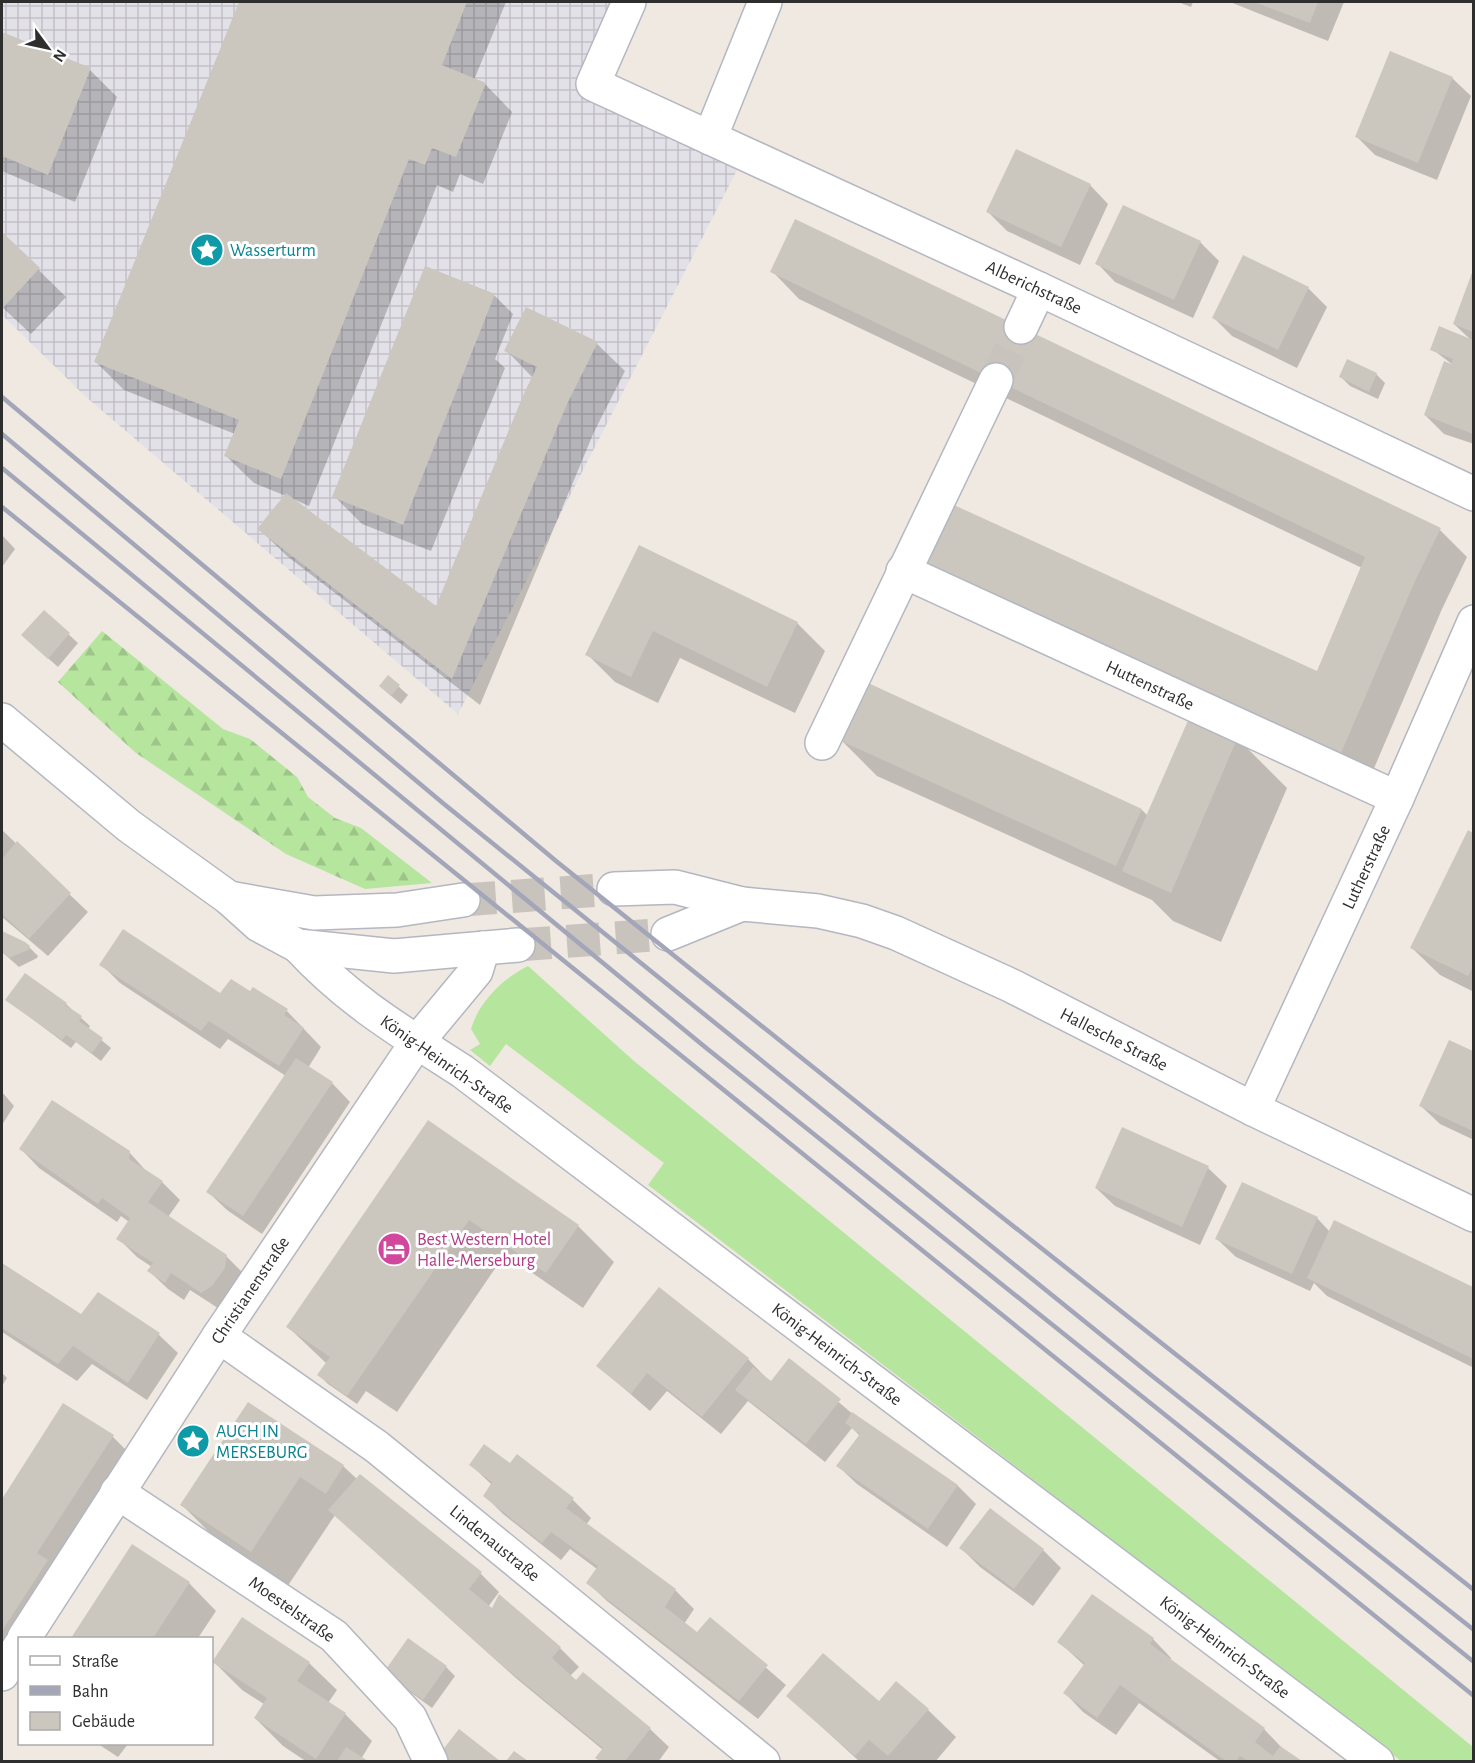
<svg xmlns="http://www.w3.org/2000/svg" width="1475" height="1763" viewBox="0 0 1475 1763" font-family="'Alegreya Sans',sans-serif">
  <defs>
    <pattern id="industrial-grid" width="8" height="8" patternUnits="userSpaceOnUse" patternTransform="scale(1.5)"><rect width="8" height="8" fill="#e3e1e8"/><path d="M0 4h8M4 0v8" fill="none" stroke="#c3c1c7"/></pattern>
    <pattern id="forest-firs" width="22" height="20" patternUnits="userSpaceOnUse" patternTransform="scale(1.5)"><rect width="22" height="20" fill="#b6e59e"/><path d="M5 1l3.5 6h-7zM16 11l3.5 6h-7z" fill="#9dc588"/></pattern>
  </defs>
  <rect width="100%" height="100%" fill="#efe9e1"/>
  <path fill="url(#industrial-grid)" d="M2,2H617L581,89L739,166L458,714L86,397L2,315Z"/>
  <path fill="#b6e59e" d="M528,966L634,1061L1473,1747V1761H1401L648,1185L664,1163L506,1044L490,1066L470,1050L480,1044L471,1029C480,1000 503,979 528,966Z"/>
  <path fill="url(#forest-firs)" d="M102,631L223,729L250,739L297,777L308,797L335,818L361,828L432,883L365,889L286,854L136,753L58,682Z"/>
  <g fill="#0003">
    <path d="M240,2H506L474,80L485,84L512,112L483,184L460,174L453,192L437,185L309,506L293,499L436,608L533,378L506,350L597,344L625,371L594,432L480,705L287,556L259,529L286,496L254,483L226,456L235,434L124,390L96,362Z"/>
    <path d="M1178,2H1193L1191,7Z"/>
    <path d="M1230,2H1344L1328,41Z"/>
    <path d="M2,34L90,70L117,97L75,202L2,171Z"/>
    <path d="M1452,78L1471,96L1437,180L1375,155L1356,136Z"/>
    <path d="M1090,185L1108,204L1080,265L1007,231L988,212Z"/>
    <path d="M2,234L66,297L31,334L2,307Z"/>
    <path d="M1200,242L1219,261L1193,318L1115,282L1097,263Z"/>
    <path d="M426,268L495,296L513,314L495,359L505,368L431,551L362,524L334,496Z"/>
    <path d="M772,271L1440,530L1467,557L1442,609L1369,780L1253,731L1246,747L1287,788L1221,942L1173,921L1152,900L877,776L841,740L1142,810L1148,816L1196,705L929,564L1317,672L1362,568L799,299Z"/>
    <path d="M1474,273V444L1444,434L1425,415L1457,368L1432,349L1472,341L1454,324Z"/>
    <path d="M1308,288L1327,307L1297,368L1232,336L1214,318Z"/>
    <path d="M1376,374L1385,383L1378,399L1350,386L1341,377Z"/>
    <path d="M2,535L15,549L2,567Z"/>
    <path d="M639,547L797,623L825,651L795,713L680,658L658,703L615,682L587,654Z"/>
    <path d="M44,612L78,643L58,667L32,644Z"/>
    <path d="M388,677L408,695L401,704L390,695Z"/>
    <path d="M2,830L88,912L48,956L2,917Z"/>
    <path d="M1469,832L1474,835V992L1440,975L1412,948Z"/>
    <path d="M2,933L29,947L38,956L37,958L19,967L2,952Z"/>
    <path d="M101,964L221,996L251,993L287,1011L321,1047L308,1068L332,1083L350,1102L262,1234L227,1210L208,1192L286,1076L228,1039L220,1049L120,983Z"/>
    <path d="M25,975L66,1004L90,1026L88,1029L111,1048L101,1061L76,1042L71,1048L7,1000Z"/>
    <path d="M1450,1042L1474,1053V1140L1440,1124L1421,1106Z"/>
    <path d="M2,1092L14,1106L2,1125Z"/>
    <path d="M428,1123L578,1226L614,1262L583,1308L505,1254L397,1412L366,1391L357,1404L328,1384L319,1375L327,1364L288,1327Z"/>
    <path d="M21,1149L129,1152L148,1173L162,1182L180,1200L168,1217L226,1256L245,1275L221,1310L190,1290L184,1300L168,1289L149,1271L152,1267L137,1257L118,1238L129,1222L121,1216L117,1222L39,1168Z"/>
    <path d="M1208,1168L1227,1186L1200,1245L1115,1206L1096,1188Z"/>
    <path d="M1317,1218L1330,1232L1335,1222L1474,1289V1368L1327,1296L1314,1283L1310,1291L1236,1257L1217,1239Z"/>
    <path d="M2,1264L81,1316L98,1294L159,1335L178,1353L147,1400L92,1364L77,1381L2,1332Z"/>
    <path d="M748,1359L771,1383L789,1360L855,1416L958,1486L976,1504L947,1547L857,1484L838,1466L860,1436L852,1428L825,1462L748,1401L721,1434L667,1391L650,1411L598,1366Z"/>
    <path d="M2,1373L7,1378L2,1386Z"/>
    <path d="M63,1405L113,1437L140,1464L20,1650L2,1639V1502Z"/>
    <path d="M517,1456L573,1500L591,1518L586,1525L675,1590L694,1609L684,1624L698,1634L710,1619L786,1685L758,1719L607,1601L588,1583L597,1569L570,1549L561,1560L503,1514L485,1496L492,1485L471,1465H510Z"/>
    <path d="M343,1466L357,1479L360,1476L481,1574L499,1592L488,1607L560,1648L579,1667L570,1676L650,1729L669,1747L658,1762H601L597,1758L603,1750L517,1679L335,1515L287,1587L218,1541L182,1505Z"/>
    <path d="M132,1547L189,1583L216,1611L198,1638H73Z"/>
    <path d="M961,1548L1043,1550L1061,1568L1033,1606L980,1567Z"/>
    <path d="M1153,1639L1171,1658L1170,1661L1264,1729L1282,1748L1300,1762H1221L1139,1703L1116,1735L1083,1712L1065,1693L1085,1666L1059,1642Z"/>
    <path d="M214,1662L309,1663L337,1690L328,1703L345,1714L372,1741L361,1759L365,1762H307L283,1746L255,1718L264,1704L242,1690Z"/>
    <path d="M446,1667L455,1676L432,1708L395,1681Z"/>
    <path d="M788,1696L879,1703L928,1710L956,1737L935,1762H860Z"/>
    <path d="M460,1731L498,1762H446Z"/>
    <path d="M98,1744H128L118,1757Z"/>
  </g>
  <g fill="#cbc7bf">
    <path d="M239,2H467L442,65L486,83L456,157L432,148L425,165L409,159L281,479L224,456L239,420L94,362Z"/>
    <path d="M1254,2H1318L1310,23Z"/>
    <path d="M2,32L91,68L48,175L2,156Z"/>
    <path d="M1390,51L1453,77L1418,163L1355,137Z"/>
    <path d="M1016,149L1091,184L1061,247L986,212Z"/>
    <path d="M1123,205L1201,241L1174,300L1095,264Z"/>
    <path d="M795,219L1441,528L1415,581L1341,753L927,564L954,505L1317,671L1365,557L770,272Z"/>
    <path d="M2,232L40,268L2,309Z"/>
    <path d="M1243,255L1309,287L1278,350L1212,318Z"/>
    <path d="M425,266L495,294L403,525L332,497Z"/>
    <path d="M1473,270V332L1453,324Z"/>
    <path d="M526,307L598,342L567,404L452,679L257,529L286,493L436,606L525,391L537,367L504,351Z"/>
    <path d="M1439,326L1473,340V434L1424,415L1444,361L1451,364L1453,359L1430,350Z"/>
    <path d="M1347,359L1377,373L1369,392L1339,377Z"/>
    <path d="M639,545L798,622L767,687L653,631L631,677L585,655Z"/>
    <path d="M44,610L70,633L48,659L21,635Z"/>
    <path d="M388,675L400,685L391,696L379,686Z"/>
    <path d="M866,682L1142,809L1116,866L839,740Z"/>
    <path d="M1190,716H1247L1171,893L1122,871Z"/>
    <path d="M1468,830L1473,833V966L1468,976L1410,948Z"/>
    <path d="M17,841L71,893L29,939L2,914V859Z"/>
    <path d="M123,929L220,993L231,979L250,991L253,987L288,1009L284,1015L304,1028L279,1066L209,1021L201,1031L99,965Z"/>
    <path d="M2,931L25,942L30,946L28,950L9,958L2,952Z"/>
    <path d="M25,973L67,1003L65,1005L82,1016L79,1021L103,1038L92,1053L66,1035L62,1040L5,1000Z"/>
    <path d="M1449,1040L1473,1051V1131L1419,1106Z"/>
    <path d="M296,1058L333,1082L243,1216L206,1192Z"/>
    <path d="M52,1100L130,1151L129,1159L163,1181L148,1202L227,1255L225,1268L212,1286L201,1293L171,1273L165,1283L147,1271L153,1263L116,1239L130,1218L102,1198L98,1204L19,1149Z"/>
    <path d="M428,1120L579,1225L546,1273L469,1220L347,1396L317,1375L330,1357L286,1327Z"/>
    <path d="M1122,1127L1209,1166L1182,1227L1095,1188Z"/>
    <path d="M1242,1182L1318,1217L1292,1274L1215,1239Z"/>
    <path d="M1334,1220L1473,1287V1359L1307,1278Z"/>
    <path d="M2,1263L81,1314L98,1292L160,1333L128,1383L73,1346L58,1364L2,1328Z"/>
    <path d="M659,1287L749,1358L702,1417L647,1373L631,1394L596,1366Z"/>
    <path d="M789,1358L841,1399L806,1444L735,1390L753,1367L771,1381Z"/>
    <path d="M248,1402L344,1465L326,1494L300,1477L251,1552L180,1505Z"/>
    <path d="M63,1403L114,1435L37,1553L48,1560L2,1631V1499Z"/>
    <path d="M852,1412L958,1485L928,1529L836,1466L860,1434L845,1423Z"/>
    <path d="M484,1444L510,1463L517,1454L574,1498L566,1508L676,1589L665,1607L697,1632L710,1617L768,1665L739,1701L586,1583L598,1566L551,1532L542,1543L483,1496L492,1482L469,1465Z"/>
    <path d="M360,1474L482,1572L469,1589L492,1608L499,1594L561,1647L552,1658L576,1680L583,1672L651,1728L625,1761H600L595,1758L603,1748L497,1661L328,1510Z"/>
    <path d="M990,1508L1044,1549L1014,1589L959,1548Z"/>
    <path d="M132,1544L190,1582L153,1638H71Z"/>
    <path d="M1092,1594L1154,1638L1150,1644L1265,1728L1255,1742L1273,1756L1280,1746L1302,1761H1248L1240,1756L1236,1761H1226L1120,1685L1097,1718L1063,1693L1085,1663L1057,1642Z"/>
    <path d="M242,1617L310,1662L297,1681L346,1713L316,1759L254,1718L267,1698L212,1662Z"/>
    <path d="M408,1638L447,1666L423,1700L384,1672Z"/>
    <path d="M823,1653L879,1701L896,1681L929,1709L888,1756L869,1740L855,1756L786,1696Z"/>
    <path d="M459,1729L500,1761H445L438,1756Z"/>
    <path d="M346,1747L368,1761H337Z"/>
    <path d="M514,1751L528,1761H506Z"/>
  </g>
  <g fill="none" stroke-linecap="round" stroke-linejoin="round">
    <path stroke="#c8c4bd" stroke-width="33" stroke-dasharray="33 16" stroke-linecap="butt" d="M996,380L1021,327"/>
    <g stroke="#c8c4bd" stroke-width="33" stroke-dasharray="33 16" stroke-linecap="butt">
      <path d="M463,900L614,889"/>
      <path d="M518,945L668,934"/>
    </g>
    <defs>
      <g id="minor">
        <path d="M629,2L593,84L1039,289L1474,494"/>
        <path d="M710,138L765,2"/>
        <path d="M1021,327L1039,289"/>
        <path d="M903,571L1397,798"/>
        <path d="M822,743L996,380"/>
        <path d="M298,946C349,1001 400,1031 462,1071L1377,1762"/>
        <path d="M1253,1109L1397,798L1474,622"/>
        <path d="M219,1336L377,1447L763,1762"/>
        <path d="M117,1492L334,1636L410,1718L431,1762"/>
        <path d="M24,1638L219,1336L417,1042L476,971L483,948"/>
        <path d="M2,1674L20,1646"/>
      </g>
      <g id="secondary">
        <path d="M2,720L129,826L229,898L259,925L298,946L394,956L518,945"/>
        <path d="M614,889L675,887L742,904L818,911L862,921L896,933L1012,986L1253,1109L1474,1215"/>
        <path d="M229,898L314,913L397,910L463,900"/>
        <path d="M668,934L742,904"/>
      </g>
    </defs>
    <use href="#minor" stroke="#b4b7c1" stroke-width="36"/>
    <use href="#secondary" stroke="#b4b7c1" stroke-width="36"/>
    <use href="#minor" stroke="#fff" stroke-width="33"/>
    <use href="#secondary" stroke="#fff" stroke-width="33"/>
    <g stroke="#a3a6b8" stroke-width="4.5">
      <path d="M2,397L556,861L874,1116L1474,1590"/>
      <path d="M2,434L444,804L1151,1375L1474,1630"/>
      <path d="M2,468L705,1047L1474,1662"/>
      <path d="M2,507L1474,1696"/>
    </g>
  </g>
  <defs>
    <symbol id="sight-disc" viewBox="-11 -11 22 22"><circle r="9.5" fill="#0f9aa8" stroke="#fff"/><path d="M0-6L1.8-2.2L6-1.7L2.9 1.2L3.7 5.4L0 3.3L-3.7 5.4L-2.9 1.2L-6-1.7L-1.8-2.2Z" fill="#fff"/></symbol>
    <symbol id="hotel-disc" viewBox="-11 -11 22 22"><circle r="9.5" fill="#d1479c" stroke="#fff"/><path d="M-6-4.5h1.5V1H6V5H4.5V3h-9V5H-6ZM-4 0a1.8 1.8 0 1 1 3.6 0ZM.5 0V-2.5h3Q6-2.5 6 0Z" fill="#fff"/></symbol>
  </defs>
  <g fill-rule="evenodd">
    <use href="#sight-disc" x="188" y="231" width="38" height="38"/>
    <use href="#hotel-disc" x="375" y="1230" width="38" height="38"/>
    <use href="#sight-disc" x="174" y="1422" width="38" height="38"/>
  </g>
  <g text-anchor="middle" stroke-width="6" stroke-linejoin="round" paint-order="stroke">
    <g font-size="18" fill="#0d838f" stroke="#fff" text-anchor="start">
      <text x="230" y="256">Wasserturm</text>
      <text x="216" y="1437">AUCH IN<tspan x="216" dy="21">MERSEBURG</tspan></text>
    </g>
    <g font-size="18" fill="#2e2e2e" stroke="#fff">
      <text transform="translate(1034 287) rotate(25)" y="6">Alberichstraße</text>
      <text transform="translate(1150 685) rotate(25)" y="6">Huttenstraße</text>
      <text transform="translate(1366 867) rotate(-65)" y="6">Lutherstraße</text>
      <text transform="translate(1114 1039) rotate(27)" y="6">Hallesche Straße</text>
      <text transform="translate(447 1064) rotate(35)" y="6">König-Heinrich-Straße</text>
      <text transform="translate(250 1290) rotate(-56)" y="6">Christianenstraße</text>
      <text transform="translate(837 1354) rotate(37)" y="6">König-Heinrich-Straße</text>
      <text transform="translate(495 1543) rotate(39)" y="6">Lindenaustraße</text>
      <text transform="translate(292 1609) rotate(35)" y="6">Moestelstraße</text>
      <text transform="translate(1225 1647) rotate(37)" y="6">König-Heinrich-Straße</text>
    </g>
    <g font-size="18" fill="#b23c85" stroke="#fff" text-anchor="start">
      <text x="417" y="1245">Best Western Hotel<tspan x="417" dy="21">Halle-Merseburg</tspan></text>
    </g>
  </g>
  <rect width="1475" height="1763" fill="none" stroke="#2e2e2e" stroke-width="6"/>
  <rect x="18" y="1637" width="195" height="108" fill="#ffffff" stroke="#ababab" stroke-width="1.5"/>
  <rect x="30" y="1656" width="30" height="9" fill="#ffffff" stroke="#ababab" stroke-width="1.5"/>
  <text x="72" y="1667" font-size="18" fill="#2e2e2e">Straße</text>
  <rect x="30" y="1686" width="30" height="9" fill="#a3a6b8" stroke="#ababab" stroke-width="1.5"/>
  <text x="72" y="1697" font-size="18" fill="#2e2e2e">Bahn</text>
  <rect x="30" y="1712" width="30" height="18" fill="#cbc7bf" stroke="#ababab" stroke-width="1.5"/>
  <text x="72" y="1727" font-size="18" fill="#2e2e2e">Gebäude</text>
  <g transform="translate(48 48) rotate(123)" stroke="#ffffff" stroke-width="4.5" paint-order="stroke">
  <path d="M0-4.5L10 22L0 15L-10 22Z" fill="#2e2e2e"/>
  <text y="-9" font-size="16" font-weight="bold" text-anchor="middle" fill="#2e2e2e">N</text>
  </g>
</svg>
